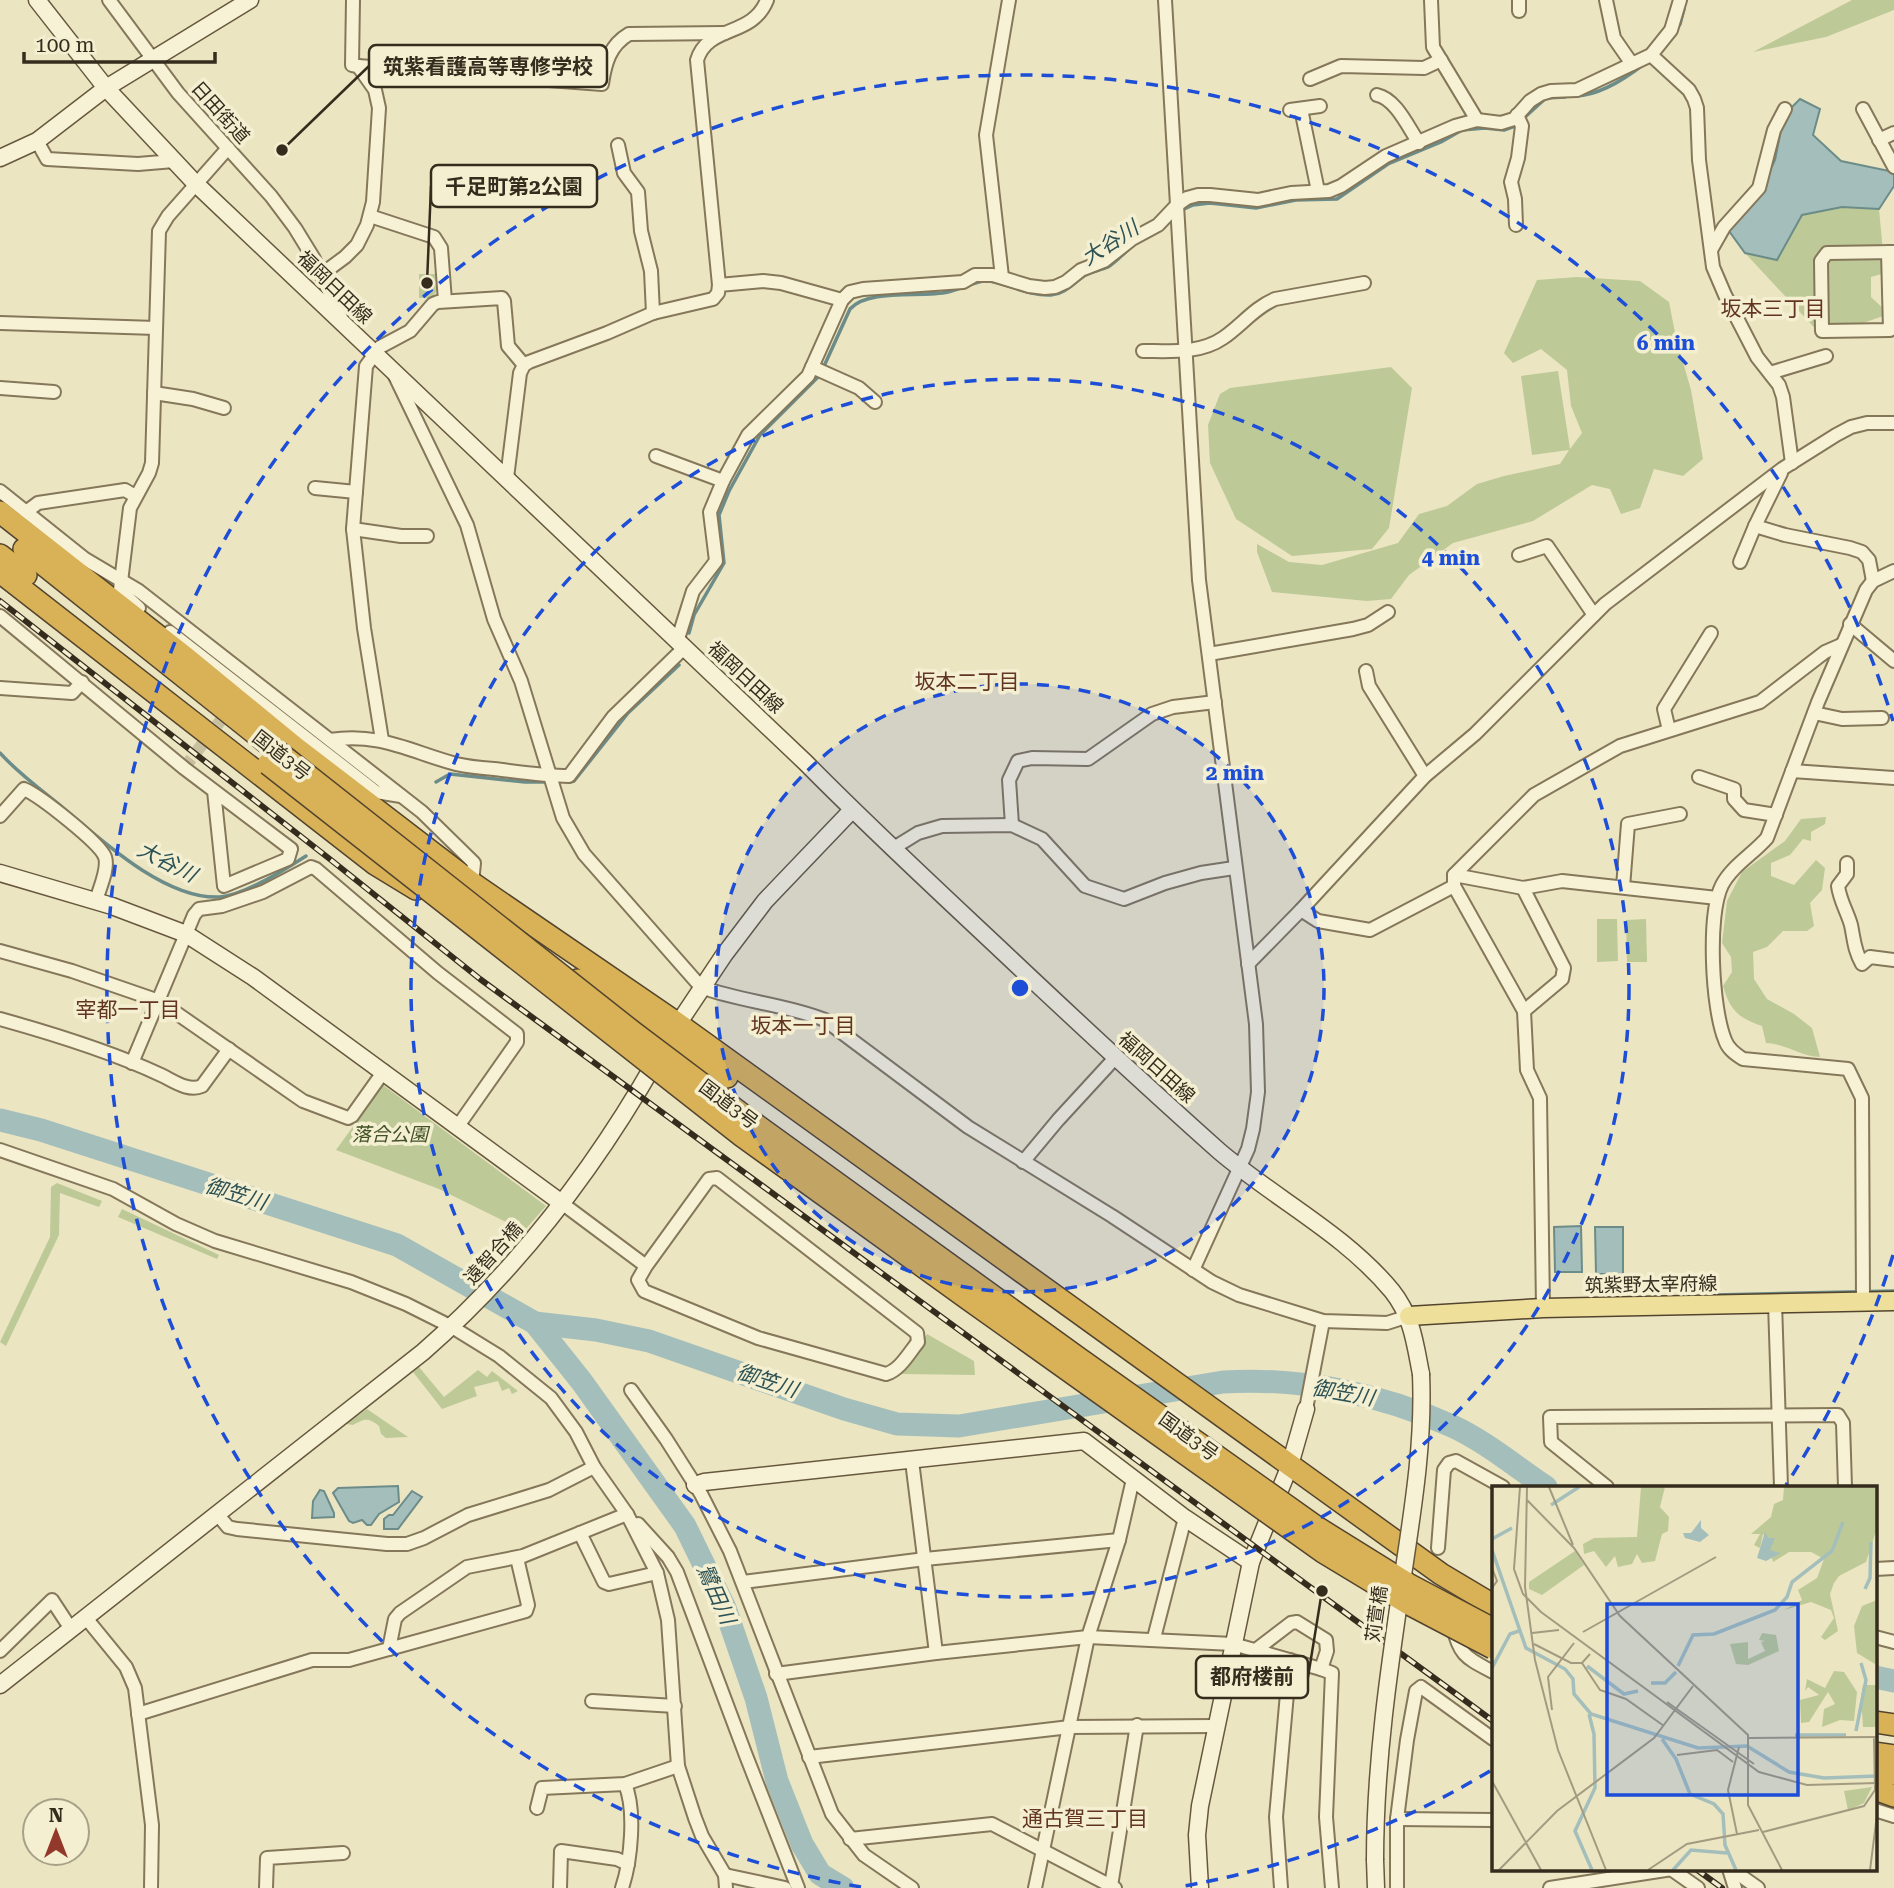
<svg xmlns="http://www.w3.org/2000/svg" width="1894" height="1888" viewBox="0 0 1894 1888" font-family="'Roboto Serif','Noto Sans JP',serif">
  <rect width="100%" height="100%" fill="#ece5c2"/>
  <g fill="#bdca97">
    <path d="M1852,0H1894V10L1826,37L1753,52Z"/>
    <path d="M1842,207L1879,209L1885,273L1871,277V297L1889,314L1823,337L1745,253L1777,259L1802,215Z"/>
    <path d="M419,274H435L436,292L431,298H419Z"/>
    <path d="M1577,277L1640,281L1669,302L1676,338L1691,390L1703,459L1683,476L1654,469L1640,508L1621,514L1610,489L1592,485L1533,521L1453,543L1409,575L1391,599L1367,601L1272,592L1257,552V544L1289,562L1322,565L1398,543L1419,514L1447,506L1477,484L1504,476L1560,464L1569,450L1532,455L1521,376L1558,371L1570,449L1582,433L1571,406L1567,370L1541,349L1513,363L1504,353L1537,280Z"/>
    <path d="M1391,367L1412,388L1389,528L1372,549L1292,556L1236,519L1210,463L1208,425L1220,394L1230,388Z"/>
    <path d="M1826,817L1825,824L1811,832V841L1803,839L1790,855L1771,863V876L1794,885L1816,860L1825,868L1822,890L1810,903L1814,926L1807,931H1783L1767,947L1753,952L1754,979L1767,999L1794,1014L1812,1028L1820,1057C1801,1056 1786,1044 1766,1043L1762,1026C1738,1018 1730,1010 1723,986L1732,972L1731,957L1722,943L1727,901L1742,872L1785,841L1801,819Z"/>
    <path d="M1597,919H1617L1618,961L1597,962Z"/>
    <path d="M1646,919L1647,962H1627L1626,920Z"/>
    <path d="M383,1085L546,1206L524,1231L439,1189L336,1150Z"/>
    <path d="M57,1183L102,1201L99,1207L60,1193L59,1235L6,1346L0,1342L50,1237L51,1187Z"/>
    <path d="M122,1209L219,1255L217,1259L118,1217Z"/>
    <path d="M927,1334L974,1361L975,1375L900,1374Z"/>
    <path d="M419,1367L444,1397L478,1370L487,1377L492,1371L518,1391L512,1394L509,1388L502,1391L498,1381L474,1387L477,1396L442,1409L413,1372Z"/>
    <path d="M367,1409L408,1437L386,1438L381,1434L379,1426C367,1417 365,1419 353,1425L346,1424Z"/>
  </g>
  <g fill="#a4bfbb" stroke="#6c8c89" stroke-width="2">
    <path d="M1800,99L1820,109L1813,135L1841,161L1894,172V186L1879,209L1842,207L1802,215L1777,260L1745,253L1729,231L1756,200L1775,160L1784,115Z"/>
    <path d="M1581,1226L1582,1272H1555L1554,1227Z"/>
    <path d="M1623,1227V1274H1596L1595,1227Z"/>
    <path d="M398,1486L399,1502L379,1514L371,1525H367L362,1520L353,1523L349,1521L333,1493L338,1488Z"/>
    <path d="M320,1490L324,1491L334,1513V1517L312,1518L313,1501Z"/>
    <path d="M412,1491L422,1497L398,1529H384V1519L389,1515H393Z"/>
  </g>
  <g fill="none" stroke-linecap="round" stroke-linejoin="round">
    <g stroke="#6c8c89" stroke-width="3.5">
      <path d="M1666,45L1680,24L1684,9"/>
      <path d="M1576,96C1600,95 1626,78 1644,64"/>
      <path d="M1182,210L1193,205L1210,203L1256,208L1296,200L1337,199L1388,164L1441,142L1462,130L1485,128L1504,130L1515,126L1546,98L1565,97"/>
      <path d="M689,633L694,615L724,563L719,515L729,491L760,435L820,375L850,309C868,288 922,298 948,292C960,290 979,279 989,281C1010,284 1028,296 1051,295C1066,294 1075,281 1087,274C1094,271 1101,270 1108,267C1115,263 1122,255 1128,250"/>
      <path d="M0,753C18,773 40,789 61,806C100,839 165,900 220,897C244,895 286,869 306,856"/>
      <path d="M436,782L450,774L525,782H547"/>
      <path d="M569,782L574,781L628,713L679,665"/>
      <path d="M1715,1295L1894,1291"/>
    </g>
    <g stroke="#a4bfbb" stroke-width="23">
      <path d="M0,1120L41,1130L397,1245L535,1323L596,1330L649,1341L844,1409L897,1424L959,1426L1223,1382C1301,1377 1381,1394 1452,1426C1485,1441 1516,1467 1546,1487"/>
      <path d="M535,1323L582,1382L685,1526L725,1608L756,1698L777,1781L802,1844L820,1874L843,1888"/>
      <path d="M1875,1677L1894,1681"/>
    </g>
    <path stroke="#c8c0a1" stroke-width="12" stroke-dasharray="12 6" stroke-linecap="butt" d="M184,768L231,707"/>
    <defs>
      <g id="street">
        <path d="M109,0L178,93L271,196L295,228L314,259L342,320"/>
        <path d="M353,0L352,65L358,66L602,84C605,63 610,45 629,34L725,33"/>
        <path d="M1165,0L1199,580L1256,1024L1258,1092L1253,1129L1248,1149L1193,1270"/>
        <path d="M1431,0L1433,47L1477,120"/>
        <path d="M1519,0V11"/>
        <path d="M1606,0L1614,38L1632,64"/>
        <path d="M1651,55L1689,90L1694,99L1697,108L1699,160L1713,267L1725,295L1757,357L1779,385L1783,397L1792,463"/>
        <path d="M1310,79L1341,66L1424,68L1441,60"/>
        <path d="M1377,95C1396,99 1408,127 1419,143"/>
        <path d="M1301,109L1318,191"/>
        <path d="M1863,109L1894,167"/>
        <path d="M1290,110L1320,106"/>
        <path d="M1879,140L1894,133"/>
        <path d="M37,141L47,159L138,164L174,161"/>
        <path d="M618,145L624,173L638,192L641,231L651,271L653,313"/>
        <path d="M370,216L434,237L441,248L445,301"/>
        <path d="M1516,225L1515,199L1511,182L1518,158L1522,126L1517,115"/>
        <path d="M1711,250L1724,227L1759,188L1774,130L1785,109"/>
        <path d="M1888,252L1890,330L1822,331L1821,261L1827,253L1894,252"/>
        <path d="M322,274L345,257L357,245L367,225L373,202L379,108L375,90L358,66"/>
        <path d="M1002,277L986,135L1009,0"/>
        <path d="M719,285L697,60C708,24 752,38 767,0"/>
        <path d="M0,323L156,328"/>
        <path d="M1143,351C1169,351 1200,354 1223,338C1241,326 1254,308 1275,299L1364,283"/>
        <path d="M812,367L859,388L875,402"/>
        <path d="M1770,373L1826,356"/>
        <path d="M395,376L467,525L494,619L521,681L563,818L584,854L701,987C742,1002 785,1004 825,1020L968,1127L1112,1216L1212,1282L1239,1295L1323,1321L1387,1323L1409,1316"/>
        <path d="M0,388L54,392"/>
        <path d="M154,393L193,399L224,408"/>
        <path d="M656,456L723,481"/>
        <path d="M1781,473L1755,526L1785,535L1850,548L1862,552L1869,560L1873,581"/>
        <path d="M507,478L520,373L524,365L529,362L607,333L653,313L713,299L718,293L719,285L763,281L781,283L842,300"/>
        <path d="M315,488L356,492"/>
        <path d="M0,491L85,559L139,591L422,812L474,863L472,883"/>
        <path d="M26,512L38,503L125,490L135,496"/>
        <path d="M353,529L401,536H427"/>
        <path d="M1519,555L1547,546L1594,615"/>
        <path d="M1740,562L1755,526"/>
        <path d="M139,608L120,590L130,508L149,473L152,463L159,231L168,216L228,148"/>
        <path d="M0,616L184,768L291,849L288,859L224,886L214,791"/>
        <path d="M1850,624L1894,661"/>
        <path d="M170,632L376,792L401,796"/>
        <path d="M677,642L693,591L716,561L710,512L723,481L748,435L808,376L842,300L850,292L863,289L963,282L975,275H993L1029,286L1045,288L1055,287L1066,282L1081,270L1104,261L1132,239L1158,225L1177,205L1187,198L1198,195H1210L1258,200L1291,193L1329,191L1341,186L1386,156L1455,126L1477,120L1501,123L1514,119L1530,101L1541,94L1551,91L1577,90L1651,55L1671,30L1680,0"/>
        <path d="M1209,654L1353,629L1368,625L1388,612"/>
        <path d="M1366,671L1369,686L1425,776"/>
        <path d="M0,688L72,693L82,682"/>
        <path d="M1814,713L1842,719L1882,718"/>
        <path d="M1669,730L1664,709L1711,633"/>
        <path d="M330,740C379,732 411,752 456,764C468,767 481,768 494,769C519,772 544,776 569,776L613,717L684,648"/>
        <path d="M382,740L364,628L353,529L366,366L380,347L410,331L433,304L438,302L502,298L504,301L508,346L524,365"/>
        <path d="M1792,771L1894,778"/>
        <path d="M1699,777L1734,789V799L1744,810L1776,815"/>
        <path d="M0,816L24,789C40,796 100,843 105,857C109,869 99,889 96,901"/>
        <path d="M1012,825L1009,780L1018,761L1032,758L1088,759L1152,714L1173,707L1215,702"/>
        <path d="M892,849L918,833L942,826L1012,825L1042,839L1085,886L1124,899L1165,883L1201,873L1234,868"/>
        <path d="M1847,863V874L1838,886C1840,901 1847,911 1851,925C1854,939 1854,950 1862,964L1870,957L1894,960"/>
        <path d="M1454,875L1523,888L1562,881L1717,898"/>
        <path d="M1454,886L1524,1011L1527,1070L1540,1098L1543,1308"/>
        <path d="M1623,887L1628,824L1680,814"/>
        <path d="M1523,888L1564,968L1562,979L1524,1011"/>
        <path d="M1301,910L1318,921L1370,930L1454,886V875L1534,795L1620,746L1760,702L1825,652L1841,645"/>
        <path d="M0,951L72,971L159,1001L303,1101L348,1118L352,1116L384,1071"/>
        <path d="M1248,964L1301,910L1425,776L1475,734L1605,604L1782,469L1836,435L1851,427L1867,423H1894"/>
        <path d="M0,1019C54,1034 110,1051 161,1075C174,1081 188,1092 202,1086L229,1049"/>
        <path d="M132,1063L194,915L199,909L222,906L263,892L311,867L316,869L438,973L517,1034V1042L458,1126"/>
        <path d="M0,1150L113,1189L176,1224L215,1241L351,1282L406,1304L452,1327L499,1356L551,1398L576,1432L594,1467L627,1514L657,1573L668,1620L678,1766L695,1818L702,1836L725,1875L726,1888"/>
        <path d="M1023,1162L1058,1120L1115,1058"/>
        <path d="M563,1204L646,1266L709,1179L717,1178L917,1333L918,1342C909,1353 900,1370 886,1374L758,1338L644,1291L638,1280L646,1266"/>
        <path d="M1863,1301L1862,1098L1848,1069L1743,1059C1735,1054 1728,1049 1725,1040C1712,1009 1707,915 1722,885C1732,866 1753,854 1767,838L1818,702L1866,590L1873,581L1894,571"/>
        <path d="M1775,1303L1781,1487"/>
        <path d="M631,1390L666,1439L701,1494L730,1551L832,1814L864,1855L912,1888"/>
        <path d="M1306,1409L1323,1321"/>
        <path d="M912,1461L936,1653"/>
        <path d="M1607,1487L1551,1442L1550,1417L1838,1415L1843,1423L1845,1487"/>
        <path d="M217,1514L228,1527L237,1529L387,1544H407L424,1538L468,1515L549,1490L594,1467"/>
        <path d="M638,1524L668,1557L677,1572L745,1753L798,1888"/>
        <path d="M580,1533L604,1582L609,1584L657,1573"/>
        <path d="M1438,1548L1444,1470L1449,1463L1456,1461L1503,1487"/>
        <path d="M1875,1569L1894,1568"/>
        <path d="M743,1582L925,1559L1119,1540"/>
        <path d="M86,1618L126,1667L135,1688L152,1825L151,1888"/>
        <path d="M1453,1626C1459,1656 1467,1658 1493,1672"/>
        <path d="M1875,1637L1894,1642"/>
        <path d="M1154,1638L1185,1518"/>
        <path d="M389,1649L395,1619L400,1613L467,1567L523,1556L627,1514"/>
        <path d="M0,1651L52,1600L71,1629"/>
        <path d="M1321,1669L1332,1673L1326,1817L1332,1888"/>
        <path d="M776,1674L936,1653L1088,1637L1233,1644L1321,1669L1327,1651L1326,1640L1297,1622L1291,1623L1257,1649"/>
        <path d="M592,1701L675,1706"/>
        <path d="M138,1714L312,1660H349L526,1611L528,1605L517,1558"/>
        <path d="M809,1757L1070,1727L1216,1726"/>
        <path d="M537,1808L542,1788L625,1784L678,1766"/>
        <path d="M1875,1810L1894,1816"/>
        <path d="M1397,1819L1493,1820"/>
        <path d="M850,1839L992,1824L1115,1888"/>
        <path d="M1671,1869L1698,1888"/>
        <path d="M1729,1869L1735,1888"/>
        <path d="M1731,1869L1758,1888"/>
        <path d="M725,1875L785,1888"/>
        <path d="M1111,1886L1137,1725"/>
        <path d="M266,1888L267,1858L343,1853"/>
        <path d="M560,1888L561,1851L617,1859L628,1864"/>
        <path d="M622,1888C631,1861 636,1810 625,1784"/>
        <path d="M1035,1888L1088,1637L1119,1540L1133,1479"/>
        <path d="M1281,1888L1276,1817L1290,1660"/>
        <path d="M1397,1888V1819L1407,1740L1416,1691L1421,1687L1493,1739"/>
        <path d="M1550,1888L1672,1869"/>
      </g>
      <g id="secondary">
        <path d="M37,0L106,88L195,183L806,763C869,827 935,888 1001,950C1073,1018 1145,1085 1219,1151C1275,1199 1344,1233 1392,1291C1412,1316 1415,1343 1421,1374"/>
        <path d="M0,158L37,141L106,88L250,0"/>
        <path d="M0,873L112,906L186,934L253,977L563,1204"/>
        <path d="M672,1033L724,955L765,901L852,810"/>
        <path d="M695,1485L704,1482L1084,1441L1185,1518L1251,1562"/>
        <path d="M0,1685L423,1352C518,1269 595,1168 657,1059"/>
        <path d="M1375,1860L1376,1888"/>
        <path d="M1200,1888L1197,1835L1200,1806L1251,1562L1290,1465L1306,1409"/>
      </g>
      <path id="primary" d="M1409,1316L1543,1308L1894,1301"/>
      <g id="highway">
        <path d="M0,512L185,657L296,748L472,883L678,1024L1441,1574L1493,1605"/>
        <path d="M24,549L277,751"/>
        <path d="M0,555L26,575"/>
        <path d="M0,572L375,864L416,889"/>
        <path d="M578,980L670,1036L727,1077"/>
        <path d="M1875,1722L1894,1725"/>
        <path d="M1875,1753L1894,1756"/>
        <path d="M1875,1771L1894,1774"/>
        <path d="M1875,1789L1894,1796"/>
      </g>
    </defs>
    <use href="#street" stroke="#85775a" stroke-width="16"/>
    <use href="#secondary" stroke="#67583d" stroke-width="19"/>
    <use href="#primary" stroke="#53442e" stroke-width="21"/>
    <use href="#highway" stroke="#53442e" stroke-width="24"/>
    <use href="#street" stroke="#f7f2d5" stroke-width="12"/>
    <use href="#secondary" stroke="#f7f2d5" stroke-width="16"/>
    <use href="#primary" stroke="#eee09b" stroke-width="18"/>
    <use href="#highway" stroke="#d9b156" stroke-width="21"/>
    <defs>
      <g id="rail">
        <path d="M0,601L331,860L480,979L1493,1721"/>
        <path d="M1696,1869L1722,1888"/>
      </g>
    </defs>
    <use href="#rail" stroke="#362c1e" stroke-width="6"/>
    <use href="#rail" stroke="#f4efd1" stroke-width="3.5" stroke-dasharray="10" stroke-linecap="butt"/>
    <defs>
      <path id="secondary-bridge" d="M1375,1860C1375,1764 1389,1669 1403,1575C1413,1508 1424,1442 1421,1374"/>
      <g id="highway-bridge">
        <path d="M277,751L633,1032L751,1121L1077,1357L1318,1528L1408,1584L1493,1629"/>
        <path d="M268,764L742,1136L968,1299L1323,1552L1409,1604L1493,1648"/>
      </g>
    </defs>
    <use href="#secondary-bridge" stroke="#67583d" stroke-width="19" stroke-linecap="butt"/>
    <use href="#highway-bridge" stroke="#53442e" stroke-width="24" stroke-linecap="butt"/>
    <use href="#secondary-bridge" stroke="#f7f2d5" stroke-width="16"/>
    <use href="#highway-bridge" stroke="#d9b156" stroke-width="21"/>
  </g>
  <circle cx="1020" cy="988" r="304" fill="#1d4ed8" fill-opacity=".12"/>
  <g fill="none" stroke="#1d4ed8" stroke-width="3.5" stroke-dasharray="12 9">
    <circle cx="1020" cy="988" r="304"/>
    <circle cx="1020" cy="988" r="609"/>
    <path d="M1893 1255A913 913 0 0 1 1786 1485M1490 1771A913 913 0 0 1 1179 1887M861 1887A913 913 0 1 1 1893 721"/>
  </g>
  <g text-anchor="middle" stroke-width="7" stroke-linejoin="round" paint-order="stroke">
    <g font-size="19" fill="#362c1e" stroke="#f4efd1">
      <text transform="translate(221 112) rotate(48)" y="7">日田街道</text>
      <text transform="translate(335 287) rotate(44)" y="7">福岡日田線</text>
      <text transform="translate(746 677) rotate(43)" y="7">福岡日田線</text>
      <text transform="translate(282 755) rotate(38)" y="7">国道3号</text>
      <text transform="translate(1157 1067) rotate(42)" y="7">福岡日田線</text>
      <text transform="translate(729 1104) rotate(37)" y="7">国道3号</text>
      <text transform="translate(493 1253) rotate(-48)" y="7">遠智合橋</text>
      <text transform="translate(1651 1284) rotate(-1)" y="7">筑紫野太宰府線</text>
      <text transform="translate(1189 1436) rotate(36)" y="7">国道3号</text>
      <text transform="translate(1376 1614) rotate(-82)" y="7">苅萱橋</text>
    </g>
    <g font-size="19" font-style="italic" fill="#405125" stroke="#f4efd1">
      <text x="390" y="1141">落合公園</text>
    </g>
    <g font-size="21" font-style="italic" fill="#2d5255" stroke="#f4efd1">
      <text transform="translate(1110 243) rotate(-33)" y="7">大谷川</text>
      <text transform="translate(167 862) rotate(27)" y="7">大谷川</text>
      <text transform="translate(236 1194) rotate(17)" y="7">御笠川</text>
      <text transform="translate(767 1381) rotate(18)" y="7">御笠川</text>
      <text transform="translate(1343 1393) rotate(10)" y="7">御笠川</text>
      <text transform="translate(716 1594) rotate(66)" y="7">鷺田川</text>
    </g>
    <g font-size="21" fill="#61351f" stroke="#f4efd1">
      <text x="1773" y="316">坂本三丁目</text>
      <text x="967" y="689">坂本二丁目</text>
      <text x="128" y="1017">宰都一丁目</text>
      <text x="803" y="1033">坂本一丁目</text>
      <text x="1085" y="1826">通古賀三丁目</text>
    </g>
  </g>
  <g transform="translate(1492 1486)">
    <rect width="385" height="385" fill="#ece5c2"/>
    <path d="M149,1H173L168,21L177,31L176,45L170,48L163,75L150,77L145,68L140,78L126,81L123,70L114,81L102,65L92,68L91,58L102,52L145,51ZM292,1H385V42L374,76L347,90L342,97L338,108L346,145L333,154L329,151L342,132L339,124L319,116L292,124L310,114L306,104L325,92L332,73L319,66H297L281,76L274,51L271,48L268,62L262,59L268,48H259L279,31L282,18L291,14ZM83,65L92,79L50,109L37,103V96ZM385,114V161L383,178L365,167L362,140L370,120ZM270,147L284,149L287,165L256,179L244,178L238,158L256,156V173L273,165L269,156L273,155L267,154ZM342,185L352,186L365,206L362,235L348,234L330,241L332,223L343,218L336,206L317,236L309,237L308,214L327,209L316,201L313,205L315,193L333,202ZM371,199H385V241H371L370,225L364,240ZM380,301L372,317L356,324L352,305Z" fill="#bdca97"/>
    <path d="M209,34V42L217,49L208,56L193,52L191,47H199ZM273,46L276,52H283L278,64L289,67L274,75L265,72Z" fill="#a4bfbb"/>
    <path fill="none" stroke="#a4bfbb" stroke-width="3.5" d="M59,19L87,1M0,53L20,42M0,64L34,162L73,183L81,193L82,208L99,228L206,262L255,260L297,286L332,292L385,290M373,103L378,92L379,56M95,180L132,208L146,205M186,180L201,149L222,148L283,124L295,111L300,96L340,65L351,36M0,182L18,148L27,145M159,197H173L184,186M97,228L102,248L103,302L83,345L100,384M364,245L374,194L369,177M303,249H354M170,253L184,273L198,308L222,318L231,328L233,359L244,384M181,384L199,364L235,367"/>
    <path fill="none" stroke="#a39b80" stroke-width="2" d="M28,1L22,83L31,108L49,126L267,286L315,299L385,297M35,1L33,101L43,174L66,264L114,384M57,1L81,59M35,14L82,62L128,130L256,249V319L290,384M0,82L5,95L0,102M91,146L224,71M40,147L67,144M42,158L79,177H90L98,168M90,177L108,204L134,213L172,240M175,216L262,278M60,224L56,191L82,157M257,252L385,251M185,269L225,264L241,276M0,295L49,384M271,346L372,320L383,304L382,252M245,348L236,304L247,261M7,384L65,325L162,252L201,200M156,384L195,358L267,344M378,384L385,329"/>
    <path fill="#1d4ed8" fill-opacity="0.15" stroke="#1d4ed8" stroke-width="3.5" d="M115,118H306V309H115Z"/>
    <rect width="385" height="385" fill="none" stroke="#362c1e" stroke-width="3.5"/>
  </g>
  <circle cx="1020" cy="988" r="10" fill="#1d4ed8" stroke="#f4efd1" stroke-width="3.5"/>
  <g font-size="21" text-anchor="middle" font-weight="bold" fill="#1d4ed8" stroke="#f4efd1" stroke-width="7" stroke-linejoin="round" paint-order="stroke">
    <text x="1666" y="350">6 min</text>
    <text x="1451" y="565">4 min</text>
    <text x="1235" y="780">2 min</text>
  </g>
  <path fill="none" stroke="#362c1e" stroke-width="2.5" d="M282 150L369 66M427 283L431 186M1322 1591L1308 1677"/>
  <g fill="#362c1e" stroke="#f4efd1" stroke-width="2.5">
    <circle cx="282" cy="150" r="7"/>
    <circle cx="427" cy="283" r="7"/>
    <circle cx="1322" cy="1591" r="7"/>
  </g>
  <g fill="#f4efd1" stroke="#362c1e" stroke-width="2.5">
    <rect x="369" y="45" width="238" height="42" rx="7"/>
    <rect x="431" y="165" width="166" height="42" rx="7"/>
    <rect x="1196" y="1656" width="112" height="42" rx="7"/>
  </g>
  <g font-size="21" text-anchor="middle" font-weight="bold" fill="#362c1e">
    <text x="488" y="74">筑紫看護高等専修学校</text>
    <text x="514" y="194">千足町第2公園</text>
    <text x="1252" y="1684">都府楼前</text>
  </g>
  <g transform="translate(56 1832)"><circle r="33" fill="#f4efd1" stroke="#a8a189" stroke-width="2"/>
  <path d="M0-5L12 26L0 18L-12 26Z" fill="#92392c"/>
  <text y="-10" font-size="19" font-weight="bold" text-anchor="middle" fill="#362c1e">N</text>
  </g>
  <path d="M24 52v10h191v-10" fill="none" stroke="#362c1e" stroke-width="3.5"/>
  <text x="35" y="52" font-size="21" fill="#362c1e" stroke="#f4efd1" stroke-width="5" paint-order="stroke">100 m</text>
</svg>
